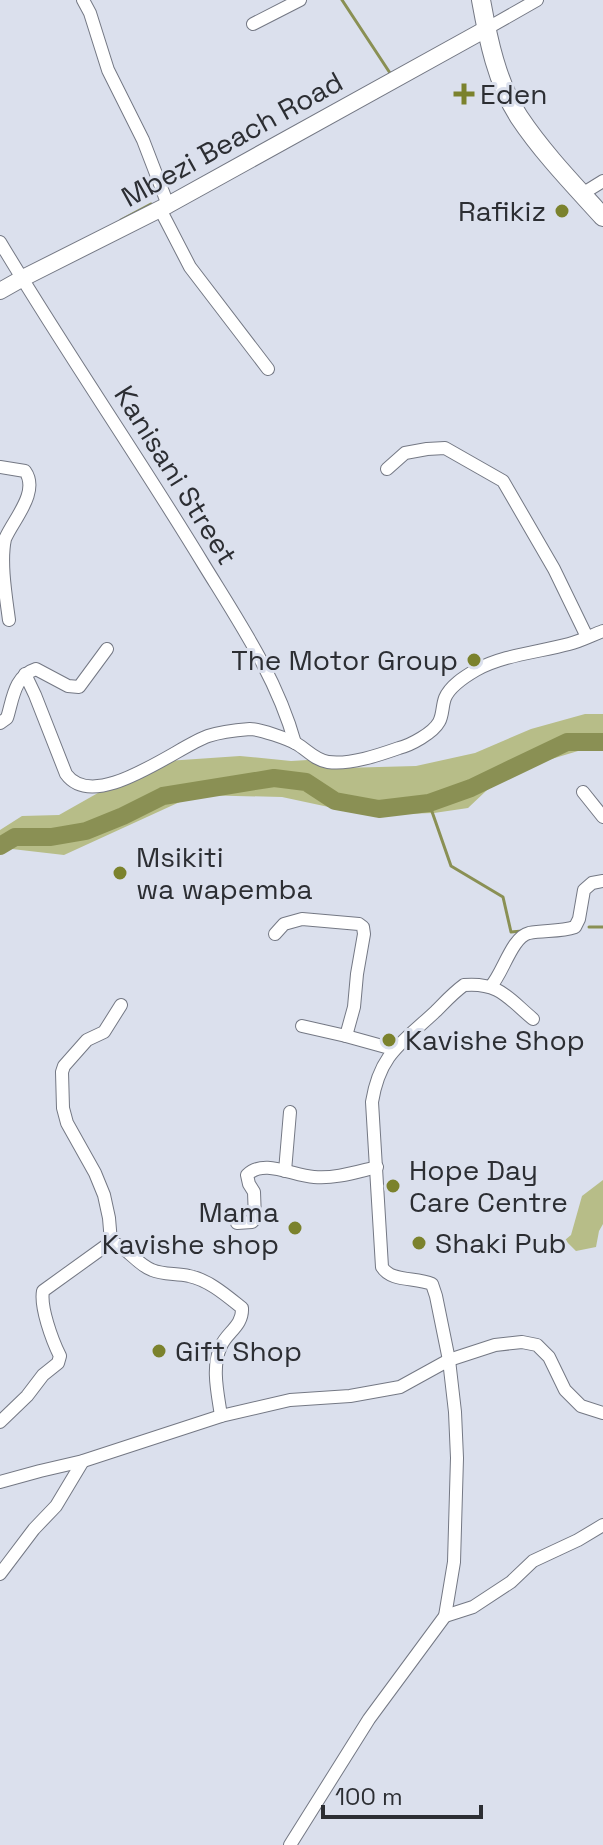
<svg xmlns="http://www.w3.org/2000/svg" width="603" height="1845" viewBox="0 0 603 1845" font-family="'Space Grotesk',sans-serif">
  <rect width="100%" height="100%" fill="#dbe0ed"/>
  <g fill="#b7bd88">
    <path d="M585,714H603V751L588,748L505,773L468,808L434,813L366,815L282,797L195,795L64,855L12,849L0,853V830L22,816L59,815L105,789L167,761L240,756L291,761L308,760L342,768L416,766L475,753L531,729Z"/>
    <path d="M603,1180V1224L599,1231L596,1247L576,1251L565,1240L571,1235L582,1196Z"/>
  </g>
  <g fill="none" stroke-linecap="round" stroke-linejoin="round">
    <g stroke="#8a9054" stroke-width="3">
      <path d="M342,0L390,73"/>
      <path d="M121,220L151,204"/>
      <path d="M429,803L451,866L503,897L511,932L522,931"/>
      <path d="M589,927H603"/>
    </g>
    <path stroke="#8a9054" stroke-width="18" d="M0,846L15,837H51L86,831L123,816L163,796L274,778L306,782L335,801L379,809L429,803L471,788L567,742H603"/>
    <defs>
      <g id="minor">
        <path d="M83,0L90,13L108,70L143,140L168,205"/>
        <path d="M253,24L300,0"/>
        <path d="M486,29L537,0"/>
        <path d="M582,194L603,181"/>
        <path d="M160,209L190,267L268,369"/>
        <path d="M0,242C65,351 138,456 204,565C239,622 277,678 295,743"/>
        <path d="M0,467L25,471C40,492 13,520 5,539C0,562 6,597 9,620"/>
        <path d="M387,469L405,453L427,449L445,448L503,481L554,569L587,637"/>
        <path d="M25,674L35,695L66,774C95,814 178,746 208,736C220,732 238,730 250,729C260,729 288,739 297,744C307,750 315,760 328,762C350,765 379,755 399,748C411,745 433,733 439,722C443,715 442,706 445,698C450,686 464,677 476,670C503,655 539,652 569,644C581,641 592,635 603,631"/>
        <path d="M0,723L7,718C13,699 14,676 36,669L68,686L79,687L107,649"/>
        <path d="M583,792L603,817"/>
        <path d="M275,934L284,924L302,919L359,924L363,927L364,934L357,974L354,1007L346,1036"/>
        <path d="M491,986C503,973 512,937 529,933C544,930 560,932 575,927L579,919L584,890L592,883L603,881"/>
        <path d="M302,1026L346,1036L393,1049"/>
        <path d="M285,1171L290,1112"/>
        <path d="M237,1223L252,1222L255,1219L254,1192L249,1184L247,1175C264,1158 293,1176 314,1177C335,1179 356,1172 377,1167"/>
        <path d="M111,1242L109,1218L104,1195L95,1173L67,1123L63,1108L62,1072L64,1066L87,1040L104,1032L121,1005"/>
        <path d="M0,1422L27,1396L43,1375L58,1363L60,1356C52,1340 40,1307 43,1291L111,1242C128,1247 136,1264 152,1270C163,1275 177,1273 189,1276C209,1280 227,1296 242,1308C243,1326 227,1332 221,1346C211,1367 218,1394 221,1416"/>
        <path d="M0,1482L40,1471L83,1461L221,1416L290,1400L350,1396L400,1387L449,1360L495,1345L522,1342L537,1345L549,1357L565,1390L581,1406L603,1413"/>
        <path d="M0,1574L34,1529L56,1506L83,1461"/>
        <path d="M445,1616L473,1607L511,1582L533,1561L578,1540L603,1525"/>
        <path d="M290,1845L369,1719L445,1616L454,1562L457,1458L455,1412L449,1360L436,1296L432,1284C415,1277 391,1282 382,1267L372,1102C380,1053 402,1043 436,1011C445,1002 453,993 464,985C499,982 508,998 533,1019"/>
      </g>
      <path id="secondary" d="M0,291L23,278L168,205L486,29"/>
      <path id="primary" d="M481,0C488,39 497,83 519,117C543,153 574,185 603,217"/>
    </defs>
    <use href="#minor" stroke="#747884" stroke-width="14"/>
    <use href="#secondary" stroke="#747884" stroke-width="18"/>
    <use href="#primary" stroke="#747884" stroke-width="20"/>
    <use href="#minor" stroke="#fff" stroke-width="12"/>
    <use href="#secondary" stroke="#fff" stroke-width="16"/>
    <use href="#primary" stroke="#fff" stroke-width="18"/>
  </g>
  <g fill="#7b822d" stroke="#dbe0ed" stroke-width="3">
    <path d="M460 82h8v8h8v8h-8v8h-8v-8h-8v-8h8z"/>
    <circle cx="562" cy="211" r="8"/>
    <circle cx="474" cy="660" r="8"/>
    <circle cx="120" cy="873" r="8"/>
    <circle cx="389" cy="1040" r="8"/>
    <circle cx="393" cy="1186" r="8"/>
    <circle cx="295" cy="1228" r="8"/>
    <circle cx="419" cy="1243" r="8"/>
    <circle cx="159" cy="1351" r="8"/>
  </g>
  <g text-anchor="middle" stroke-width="6" stroke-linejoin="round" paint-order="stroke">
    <g font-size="28" fill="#2c2e33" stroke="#dbe0ed" text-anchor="start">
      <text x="480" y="104">Eden</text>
      <text x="546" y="221" text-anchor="end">Rafikiz</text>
      <text x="458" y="670" text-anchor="end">The Motor Group</text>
      <text x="136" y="867">Msikiti<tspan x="136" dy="32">wa wapemba</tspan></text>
      <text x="405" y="1050">Kavishe Shop</text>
      <text x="409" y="1180">Hope Day<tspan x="409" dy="32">Care Centre</tspan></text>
      <text x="279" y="1222" text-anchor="end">Mama<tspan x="279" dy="32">Kavishe shop</tspan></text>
      <text x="435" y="1253">Shaki Pub</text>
      <text x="175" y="1361">Gift Shop</text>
    </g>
    <g font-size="28" fill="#2c2e33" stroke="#dbe0ed">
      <text transform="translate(232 139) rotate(-29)" y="10">Mbezi Beach Road</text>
      <text transform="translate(176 475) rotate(58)" y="10">Kanisani Street</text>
    </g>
  </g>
  <path d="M323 1805v12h158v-12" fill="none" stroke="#2c2e33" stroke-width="4"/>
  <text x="335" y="1805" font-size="24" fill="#2c2e33" stroke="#dbe0ed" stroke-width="6" paint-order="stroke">100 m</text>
</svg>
